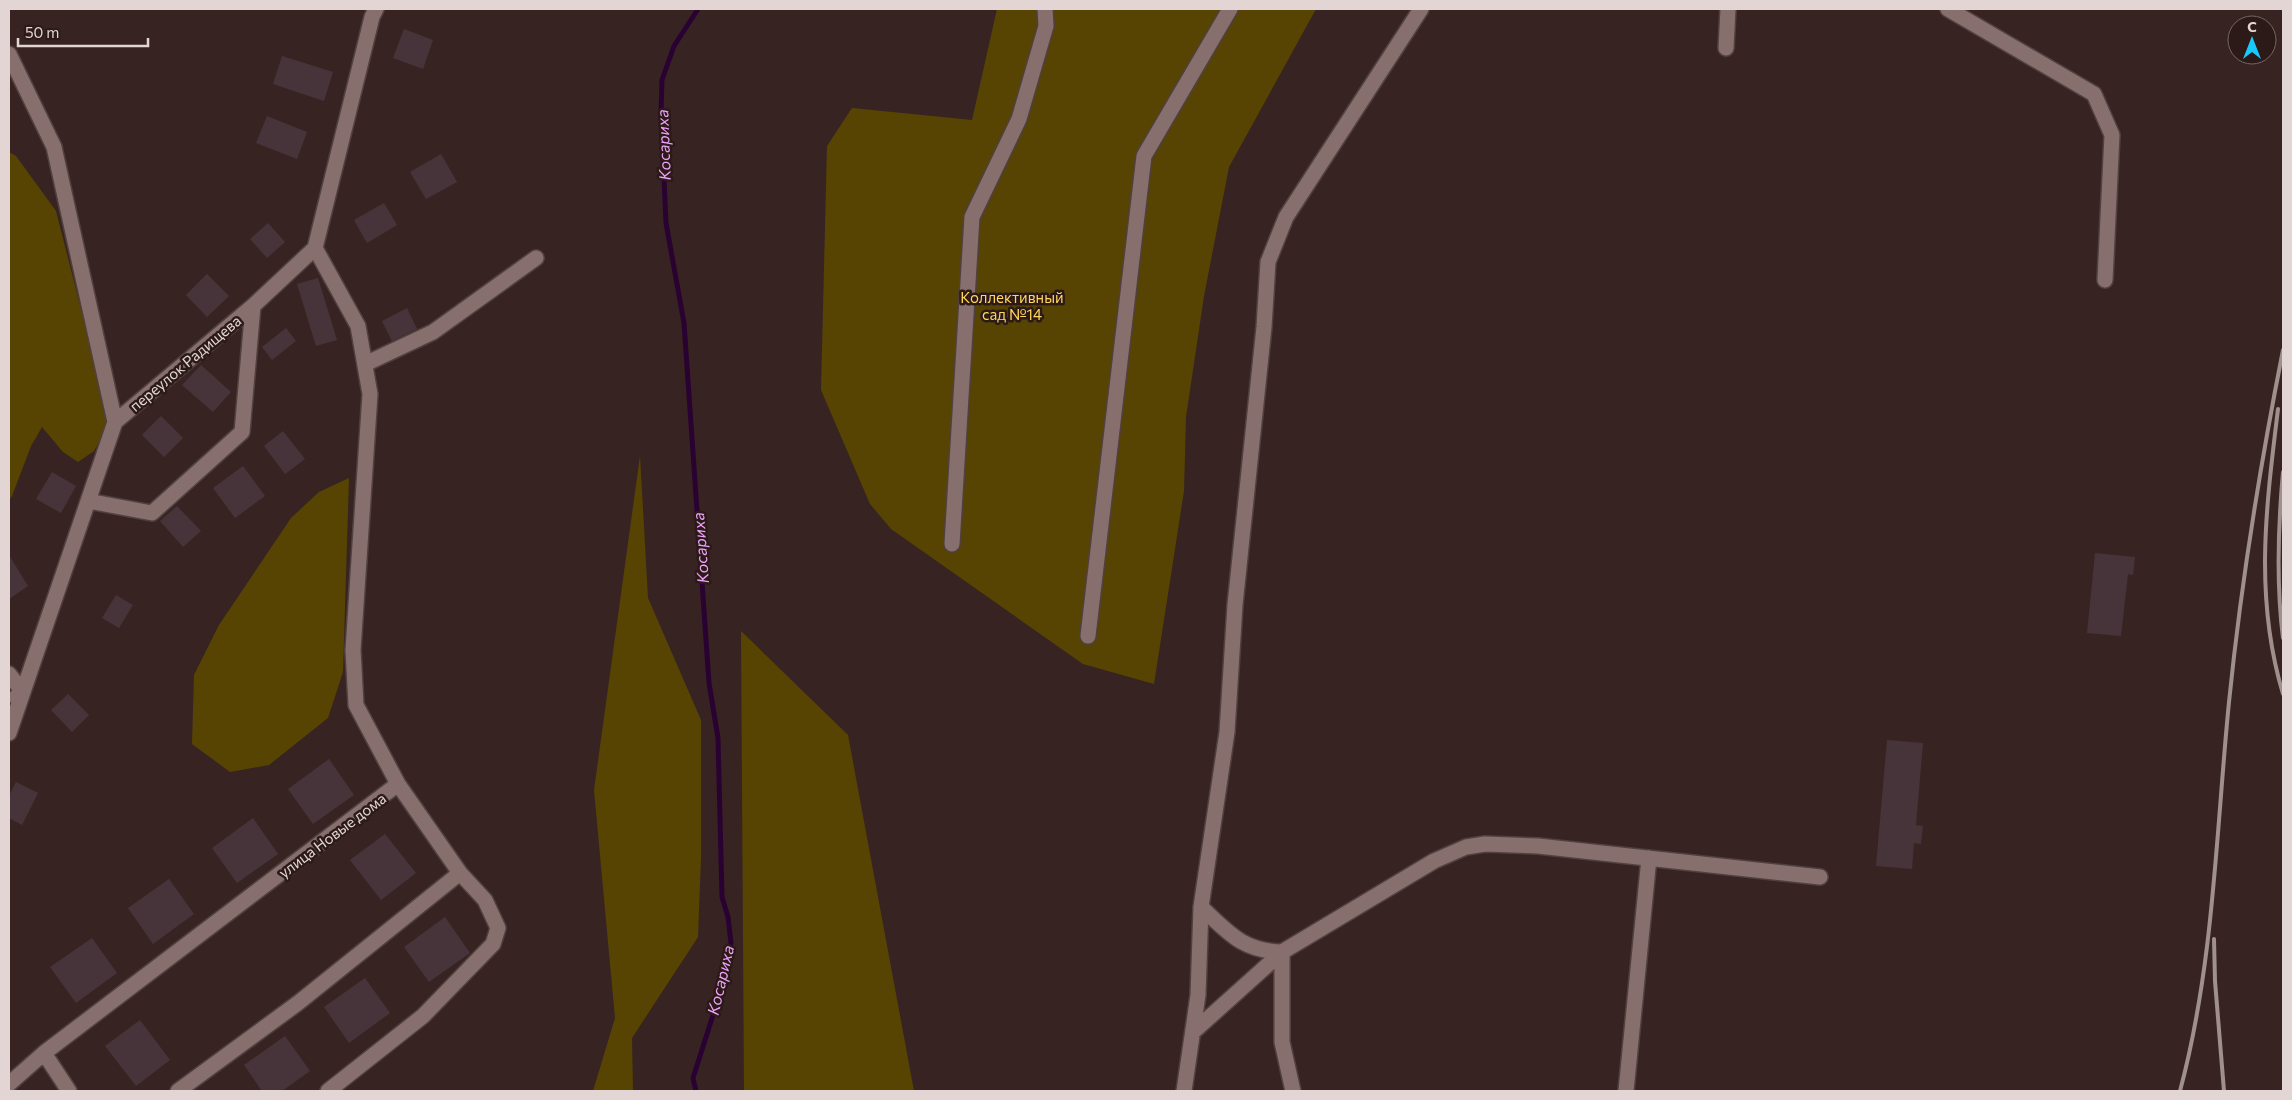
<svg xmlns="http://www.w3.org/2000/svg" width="2292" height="1100" viewBox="0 0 2292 1100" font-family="Commissioner,sans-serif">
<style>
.green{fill:#574403}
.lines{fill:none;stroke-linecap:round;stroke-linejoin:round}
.stream{stroke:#2a0231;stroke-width:5}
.building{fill:#47343b}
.minor-casing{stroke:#50403f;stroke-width:18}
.minor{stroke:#876f6d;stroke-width:15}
.rail{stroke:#9f908e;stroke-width:4}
.labels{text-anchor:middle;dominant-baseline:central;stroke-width:5;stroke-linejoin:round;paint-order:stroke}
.park-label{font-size:15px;fill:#ffd65c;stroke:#2c1a18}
.street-label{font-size:15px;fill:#e2d5d3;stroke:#2c1a18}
.water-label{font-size:16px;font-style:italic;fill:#eea2fb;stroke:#2c1a18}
</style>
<rect width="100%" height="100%" fill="#372422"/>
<path class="green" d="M997 9H1316L1229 167 1204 296 1186 417 1184 491 1154 684 1083 664 891 529 870 504 821 390 827 146 852 108 972 120Z
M9 152 16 156 56 211 110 423 94 451 78 462 63 452 42 427 31 446 12 496 9 500Z
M640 456 648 598 701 720V858L698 937 632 1038 633 1091H593L615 1018 594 790Z
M349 478 343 672 328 718 269 765 230 772 192 744 194 675 219 625 291 518 319 492Z
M741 631 848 735 914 1091H744Z"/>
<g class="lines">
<path class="stream" d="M696 1091 693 1078 721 990 731 943 728 917 722 897 718 738 709 683 684 323 666 223 661 113 662 80 674 46 698 9"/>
</g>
<path class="building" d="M404 29 433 40 423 69 393 58Z
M282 56 333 72 324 101 273 84Z
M267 116 307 132 297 159 256 143Z
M441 154 457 182 426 199 410 172Z
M384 203 397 225 367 243 354 220Z
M268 223 285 242 267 258 250 239Z
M207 274 229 296 207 317 186 295Z
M318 278 337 340 316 346 297 284Z
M407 308 417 329 392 341 382 321Z
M286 328 296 341 272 360 262 347Z
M201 365 231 392 213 412 182 385Z
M161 416 183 438 164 457 142 435Z
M283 431 305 459 285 474 264 446Z
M243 466 265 496 235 518 213 488Z
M52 472 76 486 61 513 36 499Z
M177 506 201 531 183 547 160 521Z
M2095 553 2135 557 2133 575 2128 574 2121 636 2087 633Z
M9 555 28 586 9 599Z
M116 595 133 605 119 628 102 618Z
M68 694 89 715 72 732 51 710Z
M1887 740 1923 743 1916 825 1923 826 1921 844 1914 843 1912 869 1876 866Z
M329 759 354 795 313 824 288 789Z
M16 782 38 793 22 825 9 818V796Z
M253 818 278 854 237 883 212 848Z
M385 834 416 873 381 900 350 860Z
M169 879 194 914 153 944 128 908Z
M445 917 470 953 429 982 404 947Z
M92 938 117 973 76 1003 50 967Z
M365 978 390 1013 349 1043 324 1007Z
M140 1020 170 1060 136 1086 105 1046Z
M285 1036 310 1071 282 1091H262L244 1065Z"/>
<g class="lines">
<g class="minor-casing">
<path id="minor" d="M1948 9 2094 94 2112 135 2105 280
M1726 48 1728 9
M9 54 54 147 115 422
M315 248 358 326 370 394 353 650 356 705 398 784 460 873 485 900 498 928 493 944 423 1016 328 1091
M365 364 433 332 536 258
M88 501 152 513 242 432 253 306
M952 544 972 217 1019 119 1046 26 1045 9
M1088 636 1144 156 1230 9
M9 674 23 692 16 697
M9 733 115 422 253 306 315 248 372 17 376 9
M1201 907C1228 932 1242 951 1282 952V1042L1293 1091
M1193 1032 1282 952 1434 861 1466 847 1485 844 1538 846 1820 877
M44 1053 69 1091
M9 1084 44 1053 398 784
M178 1091 298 1003 460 873
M1184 1091 1198 995 1201 907 1227 732 1235 605 1264 327 1268 262 1286 217 1421 9
M1626 1091 1649 858"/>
</g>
<use href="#minor" class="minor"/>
<path class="rail" d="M2278 409C2266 508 2254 597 2283 694
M2283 472C2278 527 2276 583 2283 638
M2214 939 2215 981 2224 1091
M2180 1091C2214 964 2216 832 2229 702 2241 584 2260 466 2283 350"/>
</g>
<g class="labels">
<g class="park-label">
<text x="1012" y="297">Коллективный<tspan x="1012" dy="17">сад №14</tspan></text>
</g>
<g class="street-label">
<text transform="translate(185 363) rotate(-40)">переулок Радищева</text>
<text transform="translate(332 835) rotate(-37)">улица Новые дома</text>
</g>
<g class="water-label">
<text transform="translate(663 145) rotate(-92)">Косариха</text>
<text transform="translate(700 548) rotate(-94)">Косариха</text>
<text transform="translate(720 980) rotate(-77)">Косариха</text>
</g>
</g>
<rect width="2292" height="1100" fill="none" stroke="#e2d5d3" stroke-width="20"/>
<g transform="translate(2252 40)"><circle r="24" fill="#2c1a18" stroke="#756563"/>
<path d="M0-4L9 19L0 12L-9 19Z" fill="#18cafc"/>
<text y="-8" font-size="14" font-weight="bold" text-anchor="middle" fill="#e2d5d3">С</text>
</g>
<path d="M18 38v8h130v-8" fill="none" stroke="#e2d5d3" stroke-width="2.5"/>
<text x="25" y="38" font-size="15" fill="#e2d5d3" stroke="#2c1a18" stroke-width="4" paint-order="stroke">50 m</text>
</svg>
